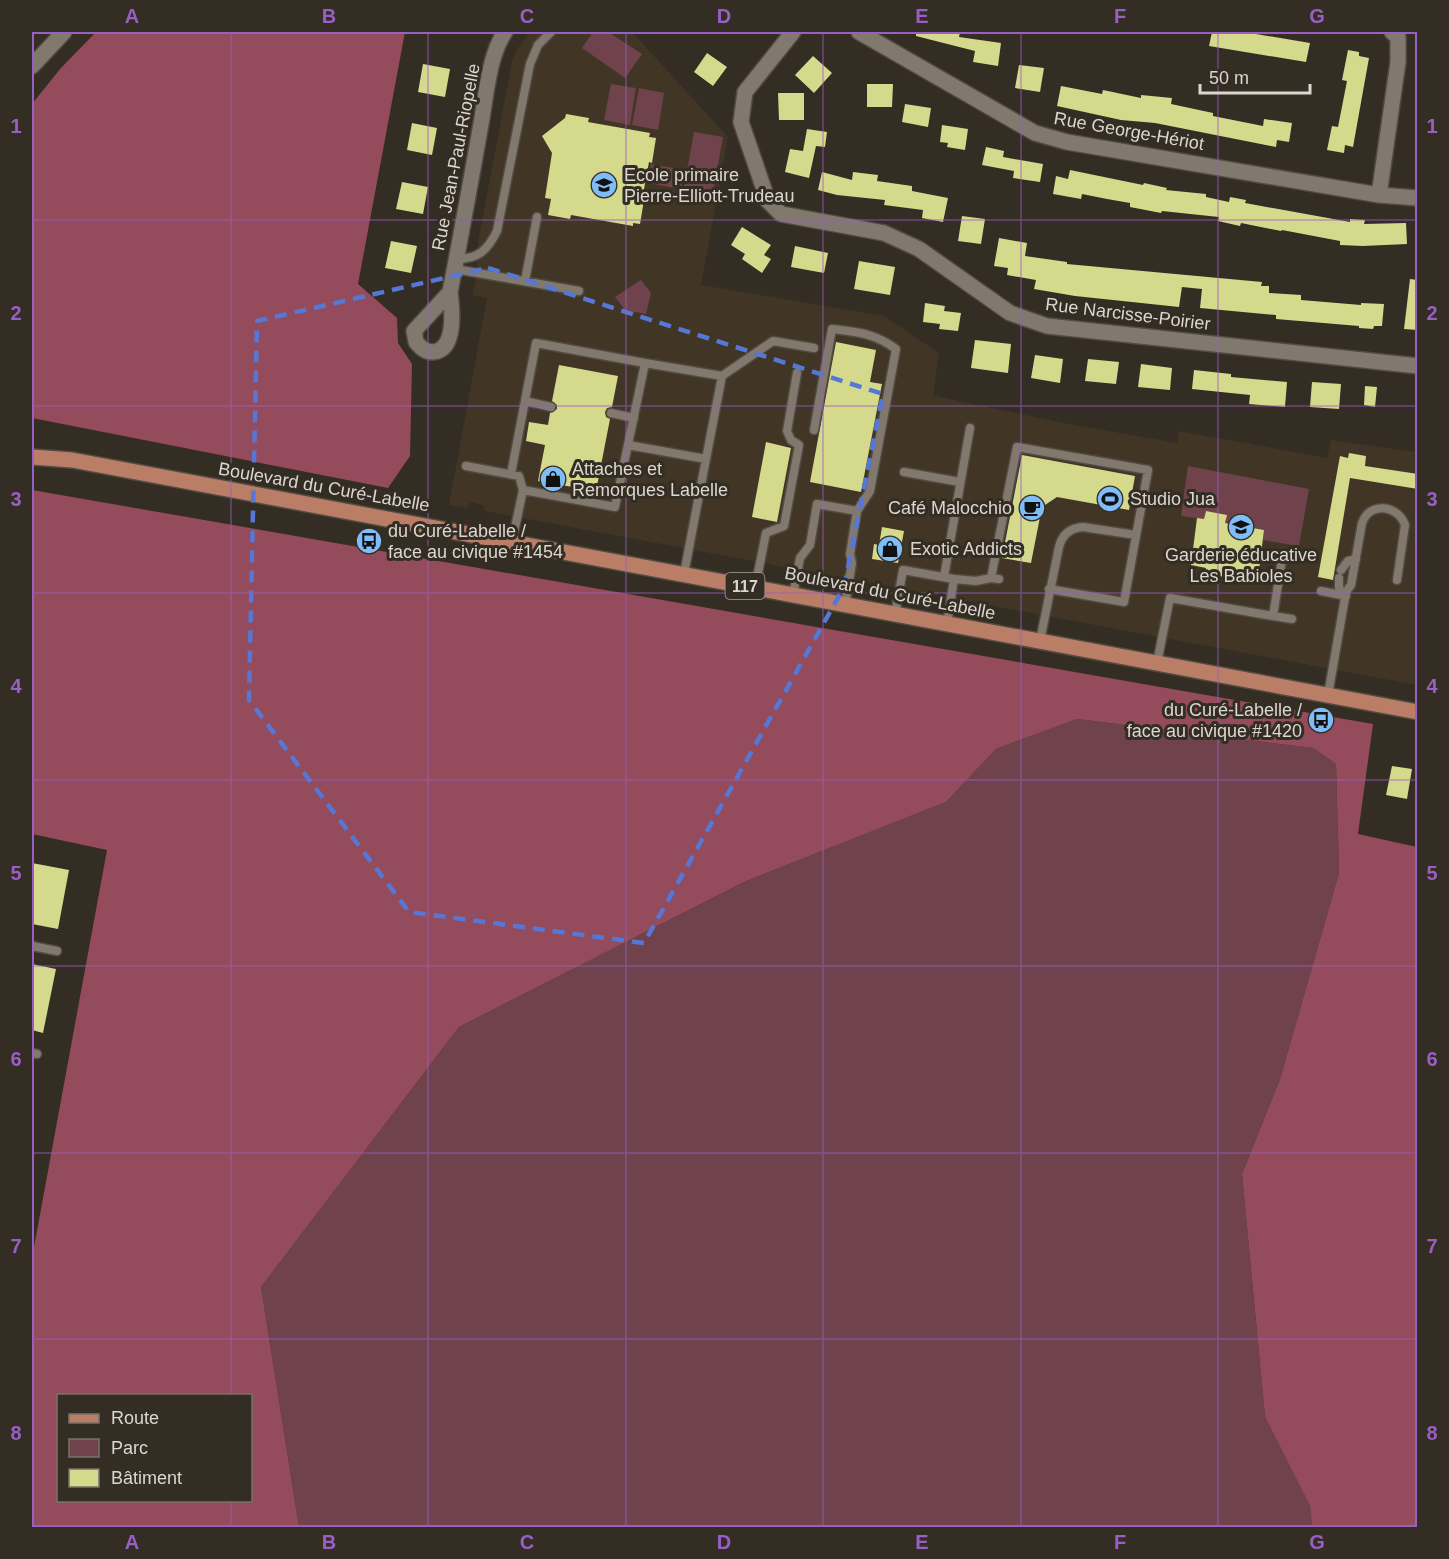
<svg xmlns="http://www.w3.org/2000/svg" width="1449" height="1559" viewBox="0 0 1449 1559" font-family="Arial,sans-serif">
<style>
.built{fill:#413626}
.green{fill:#70434c}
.forest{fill:#944b5b;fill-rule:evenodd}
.building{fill:#d5d98c}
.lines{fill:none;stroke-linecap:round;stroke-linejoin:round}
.lane-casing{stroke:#514b43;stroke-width:11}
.street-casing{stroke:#514b43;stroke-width:18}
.secondary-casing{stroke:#514b43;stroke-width:18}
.primary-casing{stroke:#514b43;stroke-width:18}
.lane{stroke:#82796e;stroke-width:8}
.street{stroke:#82796e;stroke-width:15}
.secondary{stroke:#82796e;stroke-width:15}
.primary{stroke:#b97e65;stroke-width:15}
.marked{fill:none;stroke:#5677d6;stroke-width:4.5;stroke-dasharray:12 8;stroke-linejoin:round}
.grid{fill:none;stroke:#985fc4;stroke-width:1.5;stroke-opacity:0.55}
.labels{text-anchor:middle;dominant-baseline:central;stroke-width:6;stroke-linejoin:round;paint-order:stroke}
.shield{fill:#342d23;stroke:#a9a49c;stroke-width:1.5}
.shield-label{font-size:16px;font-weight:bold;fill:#dbd7d0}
.street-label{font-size:18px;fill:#dbd7d0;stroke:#342d23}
.poi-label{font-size:18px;fill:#dbd7d0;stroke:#342d23;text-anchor:start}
.neatline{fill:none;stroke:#985fc4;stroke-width:2}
.grid-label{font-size:20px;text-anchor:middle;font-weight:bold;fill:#985fc4}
</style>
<rect width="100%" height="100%" fill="#342d23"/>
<path class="built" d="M530 32H632L728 137 701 285 884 316 939 353 933 395 967 403 1074 425 1177 443 1179 431 1327 458 1331 440 1417 452V685L485 511 483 505 471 502 467 508 449 505 487 298 472 295 476 279 478 242 512 62 518 48Z"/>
<path class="green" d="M593 32H608L642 54 625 78 582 48Z
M611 84 636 88 630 125 604 120Z
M639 88 664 93 658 130 632 125Z
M694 132 723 137 711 203 682 198Z
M651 164 684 170 681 189 648 183Z
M641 280 651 293 646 314 625 310 615 297Z
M1188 466 1309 489 1299 546 1263 540 1264 530 1225 523 1226 515 1206 511 1204 519 1181 516Z
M1077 719 1313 748 1336 764 1339 873 1280 1079 1242 1174 1265 1417 1310 1506 1312 1527H299L261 1287 459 1027 746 881 946 802 996 749Z"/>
<path class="forest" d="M96 32H405L358 284 397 318 398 343 412 364 410 456 388 488 32 418V104L60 69Z
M32 490 1373 724 1358 834 1417 847V1527H1312L1310 1506 1265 1417 1242 1174 1280 1079 1339 873 1336 764 1313 748 1077 719 996 749 946 802 746 881 459 1027 261 1287 299 1527H32V1258L107 850 32 834ZM58 1396H250V1500H58Z"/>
<path class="building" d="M916 32H960L959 37 1001 43 998 66 973 62 975 51 916 36Z
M1212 32H1244L1310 43 1306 62 1209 46Z
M1348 50 1359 52V56L1369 58 1353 147 1345 145 1344 153 1327 150 1332 126 1338 127 1347 81 1342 80Z
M707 53 727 67 713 86 694 72Z
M813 56 832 73 814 93 795 75Z
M423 64 450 69 445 97 418 92Z
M1019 65 1044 68 1040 92 1015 88Z
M867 84H893L892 107H867Z
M1061 86 1102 94 1103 90 1141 98V95L1172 98 1171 104 1213 113V116L1263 126 1264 119 1292 123 1289 142 1277 140 1276 147 1155 123 1121 120 1057 106Z
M778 93H804V120H779Z
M905 104 931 108 928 127 902 122Z
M566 114 589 118 588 122 650 133 649 137 656 138 652 163 649 162 642 200H644L640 224 633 223V226L571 215 570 219 548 215 551 199 545 198 552 153 542 136 565 118Z
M412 123 437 128 432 155 407 150Z
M942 125 968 129 965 150 947 147 948 143 940 142Z
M807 129 827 132 825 147 816 146 809 178 785 172 790 149 803 151Z
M986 147 1004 151 1003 157 1043 164 1040 182 1013 178 1014 171 982 165Z
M1070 170 1143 185 1144 183 1167 188 1166 190 1206 194V197L1229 202 1230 197 1246 200 1245 203 1350 222V219L1365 220 1364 224 1406 223 1407 244 1363 246 1340 245V241L1282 230 1281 231 1241 223 1240 226 1218 221 1219 217 1162 211 1161 213 1130 207V203L1107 199 1082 194 1081 199 1053 194 1056 176 1068 179Z
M822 172 852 180 853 172 878 175 877 181 912 186V191L948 198 943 222 922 218 923 210 884 205 885 200 837 195 818 190Z
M402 182 428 187 423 214 396 209Z
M962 216 985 219 981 244 958 241Z
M742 227 771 245 764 255 771 259 762 273 742 259 745 254 731 245Z
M999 238 1027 243 1025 256 1067 262V264L1262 282 1261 286H1269V293L1301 295V300L1361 305V303L1384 304 1382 326H1374L1373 329 1359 328V326L1276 319V315L1200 308 1202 289 1182 287 1179 307 1075 296 1034 289 1036 280 1007 275 1008 268 994 266Z
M391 241 417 246 411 273 385 268Z
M795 246 828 253 824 273 791 267Z
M859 261 895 267 890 295 854 289Z
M1410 279 1418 280V330L1404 329Z
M925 303 945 306 944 311 961 313 958 331 939 329 940 324 923 322Z
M975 340 1011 344 1008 373 971 368Z
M836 342 876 350 870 382 882 384 861 492 810 482Z
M1035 355 1063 359 1060 383 1031 378Z
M1088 359 1119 362 1116 384 1085 381Z
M1141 364 1172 368 1170 390 1138 387Z
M559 365 618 376 612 407 607 408 605 412 606 417 610 419 596 491 538 481 545 445 526 441 529 422 548 425 550 413 557 409V405L552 401Z
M1194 370 1231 374V377L1287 382 1285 407 1249 404 1250 395 1192 389Z
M1312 382 1341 384 1339 409 1310 407Z
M1365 386 1377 387 1375 407 1364 405Z
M766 442 791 448 777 522 752 517Z
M1349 453 1366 456 1365 466 1418 474V489L1350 478 1333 580 1318 577 1340 456 1348 458Z
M1022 455 1135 476 1129 510 1057 497 1042 507 1031 563 1002 558Z
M1206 511 1227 515 1225 523 1264 530 1258 578 1244 576V577L1233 575 1232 578 1224 577 1216 575 1217 573 1205 571 1206 568 1191 565 1197 518 1204 519Z
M882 527 904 531 898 563 872 559 874 544 879 545Z
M1392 766 1412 769 1407 799 1386 795Z
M32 863 69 870 58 929 32 924Z
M32 964 56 969 43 1033 32 1030Z"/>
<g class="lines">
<g class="lane-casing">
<path id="lane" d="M456 259C478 259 487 251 497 231L530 64 538 45 551 32
M455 269 579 291
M525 281 537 217
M722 376 773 341 814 348
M525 401 551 407
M611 413 634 418
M814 430 832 329C858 332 874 333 896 349L870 491 857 511
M628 445 706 459 722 376 645 363
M466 466 519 476 523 490
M904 472 960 482
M511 474 536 343 645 363 615 507 523 490 512 542
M1341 570 1348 561 1356 559
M684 574 706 459
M944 577 970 428
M1339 578V588L1345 595
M954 579 976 581 991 578
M999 579 991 578 1017 447 1148 470 1124 602 1049 589
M755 588 766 533 784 526 799 445 791 440 787 431 797 373
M1321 591 1346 596
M793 595 800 558 810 545 817 504 857 511 850 554 852 563 845 605
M895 614 903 570 954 579 947 624
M1273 616 1292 619
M1040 641 1059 547C1062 535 1070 528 1083 527L1136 535
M1157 663 1170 598 1273 616 1283 553
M1328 695 1346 592 1351 585 1362 523C1370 501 1398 505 1405 525L1397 580
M32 946 57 951
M32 1053 37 1054"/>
</g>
<g class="street-casing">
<path id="street" d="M793 32 745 92 741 122 768 201 781 214 884 233 919 249 1010 313 1047 326 1418 366
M859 32 1035 133 1067 142 1379 195 1418 198
M1379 195 1398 62V37L1392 32
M450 292 414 331 416 342C421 348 425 352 433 352 457 350 452 308 450 292 461 236 471 180 481 124 486 96 489 55 505 32"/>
</g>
<g class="secondary-casing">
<path id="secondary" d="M32 66 64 32"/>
</g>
<g class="primary-casing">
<path id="primary" d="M32 457 72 460 1418 712"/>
</g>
<use href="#lane" class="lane"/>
<use href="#street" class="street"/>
<use href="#secondary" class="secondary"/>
<use href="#primary" class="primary"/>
</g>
<path class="marked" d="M488 268 883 394 844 587 644 943 409 912 249 700 257 321Z"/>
<path class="grid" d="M231 32V1396M428 32V1528M626 32V1528M823 32V1528M1021 32V1528M1218 32V1528M32 220H1418M32 406H1418M32 593H1418M32 780H1418M32 966H1418M32 1153H1418M32 1339H1418M231 1500V1528"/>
<defs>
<g id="school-disc" transform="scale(1.35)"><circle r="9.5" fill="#7fbdf9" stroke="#342d23"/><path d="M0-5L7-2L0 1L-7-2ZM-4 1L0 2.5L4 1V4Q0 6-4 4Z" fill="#111"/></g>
<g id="shop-disc" transform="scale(1.35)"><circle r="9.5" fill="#7fbdf9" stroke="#342d23"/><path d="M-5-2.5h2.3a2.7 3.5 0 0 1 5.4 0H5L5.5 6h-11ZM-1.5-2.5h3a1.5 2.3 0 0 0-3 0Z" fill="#111"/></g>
<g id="stadium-disc" transform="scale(1.35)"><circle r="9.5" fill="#7fbdf9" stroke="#342d23"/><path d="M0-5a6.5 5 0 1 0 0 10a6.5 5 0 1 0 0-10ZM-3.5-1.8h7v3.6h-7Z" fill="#111"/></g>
<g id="cafe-disc" transform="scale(1.35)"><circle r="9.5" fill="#7fbdf9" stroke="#342d23"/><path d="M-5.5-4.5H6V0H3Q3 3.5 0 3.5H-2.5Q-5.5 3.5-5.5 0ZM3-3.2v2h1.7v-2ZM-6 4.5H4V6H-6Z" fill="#111"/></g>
<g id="bus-disc" transform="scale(1.35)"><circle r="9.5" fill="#7fbdf9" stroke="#342d23"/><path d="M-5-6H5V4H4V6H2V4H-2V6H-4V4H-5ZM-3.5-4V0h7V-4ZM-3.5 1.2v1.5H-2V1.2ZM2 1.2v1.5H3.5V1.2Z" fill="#111"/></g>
</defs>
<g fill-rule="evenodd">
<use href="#school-disc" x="604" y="185"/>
<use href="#shop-disc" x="553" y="479"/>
<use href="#stadium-disc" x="1110" y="499"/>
<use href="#cafe-disc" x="1032" y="508"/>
<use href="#school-disc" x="1241" y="527"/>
<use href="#bus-disc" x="369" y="541"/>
<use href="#shop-disc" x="890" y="549"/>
<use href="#bus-disc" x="1321" y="720"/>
</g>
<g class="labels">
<rect class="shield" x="725.5" y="573" width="39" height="26" rx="4.5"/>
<g class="shield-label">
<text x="745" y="586">117</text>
</g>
<g class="street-label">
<text transform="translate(1129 131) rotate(10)">Rue George-Hériot</text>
<text transform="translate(456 157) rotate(-79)">Rue Jean-Paul-Riopelle</text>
<text transform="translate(1128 314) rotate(7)">Rue Narcisse-Poirier</text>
<text transform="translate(324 487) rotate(10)">Boulevard du Curé-Labelle</text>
<text transform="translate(890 593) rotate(11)">Boulevard du Curé-Labelle</text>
</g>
<g class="poi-label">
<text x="624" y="175">Ecole primaire<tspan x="624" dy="21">Pierre-Elliott-Trudeau</tspan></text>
<text x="572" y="469">Attaches et<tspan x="572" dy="21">Remorques Labelle</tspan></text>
<text x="1130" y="499">Studio Jua</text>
<text x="1012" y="508" text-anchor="end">Café Malocchio</text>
<text x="388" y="531">du Curé-Labelle /<tspan x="388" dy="21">face au civique #1454</tspan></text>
<text x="910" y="549">Exotic Addicts</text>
<text x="1241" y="555" text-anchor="middle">Garderie éducative<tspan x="1241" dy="21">Les Babioles</tspan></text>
<text x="1302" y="710" text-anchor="end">du Curé-Labelle /<tspan x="1302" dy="21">face au civique #1420</tspan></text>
</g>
</g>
<rect width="1449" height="1559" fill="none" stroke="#342d23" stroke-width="66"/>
<rect x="57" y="1394" width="195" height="108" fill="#342d23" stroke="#777168" stroke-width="1.5"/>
<rect x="69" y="1414" width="30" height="9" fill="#b97e65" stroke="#777168" stroke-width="1.5"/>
<text x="111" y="1424" font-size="18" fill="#dbd7d0">Route</text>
<rect x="69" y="1439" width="30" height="18" fill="#70434c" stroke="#777168" stroke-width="1.5"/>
<text x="111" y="1454" font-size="18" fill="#dbd7d0">Parc</text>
<rect x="69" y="1469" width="30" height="18" fill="#d5d98c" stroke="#777168" stroke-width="1.5"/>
<text x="111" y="1484" font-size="18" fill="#dbd7d0">Bâtiment</text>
<path d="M1200 84v9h110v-9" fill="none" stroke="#dbd7d0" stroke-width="3"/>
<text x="1209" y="84" font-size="18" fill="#dbd7d0" stroke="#342d23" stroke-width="4.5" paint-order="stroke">50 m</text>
<rect x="33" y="33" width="1383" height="1493" class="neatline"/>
<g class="grid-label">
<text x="132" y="23">A</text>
<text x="329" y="23">B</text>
<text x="527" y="23">C</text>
<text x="724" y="23">D</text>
<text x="922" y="23">E</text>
<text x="1120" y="23">F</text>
<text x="1317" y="23">G</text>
<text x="16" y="133">1</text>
<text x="1432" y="133">1</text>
<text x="16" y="320">2</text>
<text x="1432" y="320">2</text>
<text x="16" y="506">3</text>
<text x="1432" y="506">3</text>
<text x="16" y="693">4</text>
<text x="1432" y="693">4</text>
<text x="16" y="880">5</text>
<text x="1432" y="880">5</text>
<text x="16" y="1066">6</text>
<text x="1432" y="1066">6</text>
<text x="16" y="1253">7</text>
<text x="1432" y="1253">7</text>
<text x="16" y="1440">8</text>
<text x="1432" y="1440">8</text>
<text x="132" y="1549">A</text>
<text x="329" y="1549">B</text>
<text x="527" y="1549">C</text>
<text x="724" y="1549">D</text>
<text x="922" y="1549">E</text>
<text x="1120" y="1549">F</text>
<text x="1317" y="1549">G</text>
</g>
</svg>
